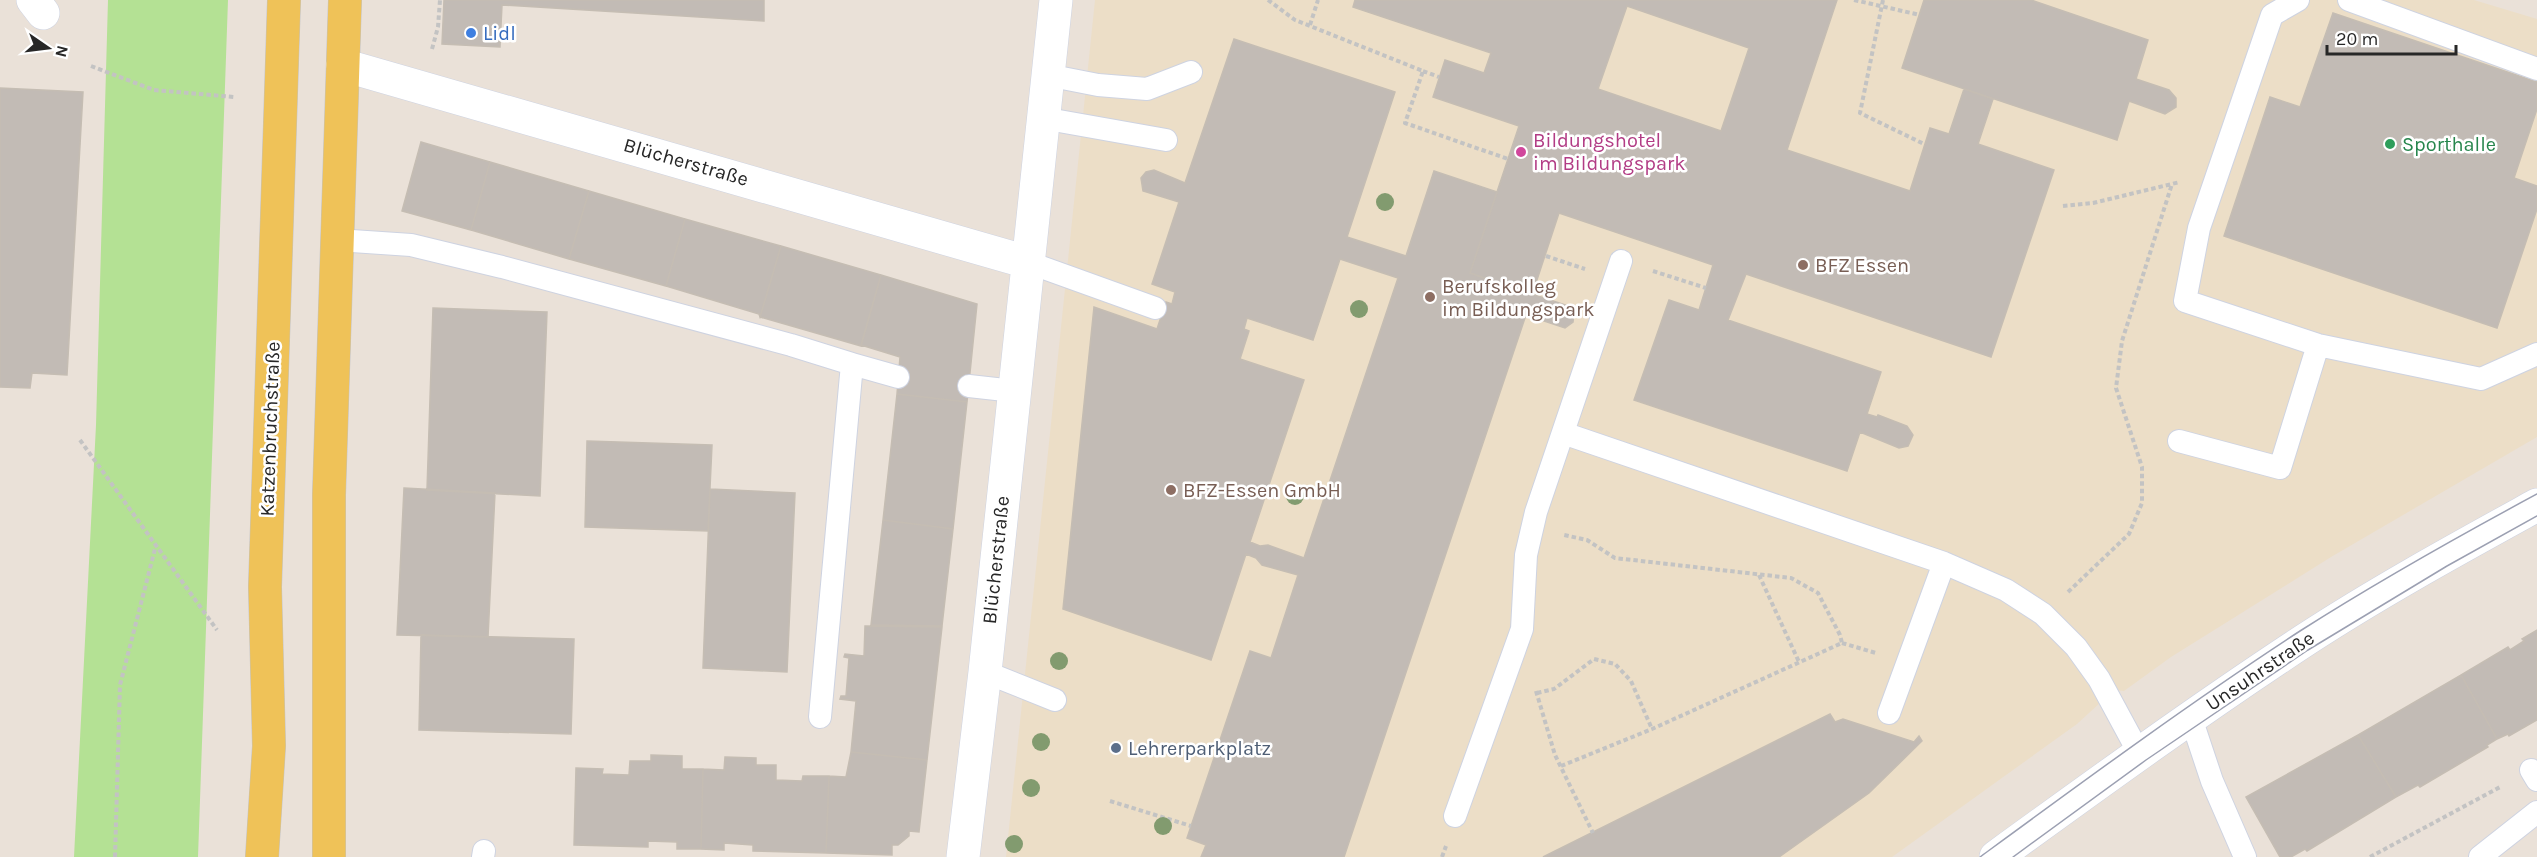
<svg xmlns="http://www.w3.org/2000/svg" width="2537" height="857" viewBox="0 0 2537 857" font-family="Karla,sans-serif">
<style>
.education{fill:#ecdec7}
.green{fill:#b4e194}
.building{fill:#c2bbb5;stroke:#c5bdb3;stroke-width:1.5;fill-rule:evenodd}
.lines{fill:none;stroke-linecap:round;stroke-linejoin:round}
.lane-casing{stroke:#ced3e1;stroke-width:24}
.street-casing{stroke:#ced3e1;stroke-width:34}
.secondary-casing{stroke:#ced3e1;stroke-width:34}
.primary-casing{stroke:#c3c3c3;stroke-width:34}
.path{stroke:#c3c3c3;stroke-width:4;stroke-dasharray:4.5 3;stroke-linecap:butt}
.lane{stroke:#fff;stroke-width:22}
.street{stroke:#fff;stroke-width:33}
.secondary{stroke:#fff;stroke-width:33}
.primary{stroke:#efc258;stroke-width:33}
.tram{stroke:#9ca0b2;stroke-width:1.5}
.tree{fill:#829b6f}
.shop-dot{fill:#3f7fe0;stroke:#fff;stroke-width:2}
.leisure-dot{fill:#2e9e5b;stroke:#fff;stroke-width:2}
.hotel-dot{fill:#d1479c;stroke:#fff;stroke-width:2}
.education-dot{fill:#8d6e63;stroke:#fff;stroke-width:2}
.service-dot{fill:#5c6f8a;stroke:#fff;stroke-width:2}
.labels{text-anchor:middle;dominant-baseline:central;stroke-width:5;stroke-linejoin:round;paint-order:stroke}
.shop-label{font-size:20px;fill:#366cbe;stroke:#fff;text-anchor:start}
.hotel-label{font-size:20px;fill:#b23c85;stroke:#fff;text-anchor:start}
.leisure-label{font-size:20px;fill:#27864d;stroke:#fff;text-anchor:start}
.street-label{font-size:20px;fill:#272727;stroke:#fff}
.education-label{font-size:20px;fill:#785e54;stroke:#fff;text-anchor:start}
.service-label{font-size:20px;fill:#4e5e75;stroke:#fff;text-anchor:start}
</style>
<rect width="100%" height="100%" fill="#eae1d8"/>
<path class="education" d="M1095 0H2474L2537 19V437L2331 557 2171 657 2124 691 2114 690 2077 724 1892 857H1006Z"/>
<path class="green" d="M108 0H228L198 857H74L96 425Z"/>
<path class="building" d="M444 0H764V21L502 5 500 47 442 44Z
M1355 0H1837L1787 150 1910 191 1930 128 1949 134 1964 89 1993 99 1978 144 2054 170 1991 357 1746 274 1728 320 1881 372 1867 414 1877 417 1878 415 1907 426 1913 435 1908 446 1899 448 1860 432 1847 471 1634 400 1669 300 1699 310 1713 265 1559 213 1532 295 1470 273 1519 126 1433 97 1445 60 1484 73 1491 53 1353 7ZM1627 6 1749 48 1721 131 1598 89Z
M1924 0H2031L2148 40 2136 79 2169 90 2176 98V107L2165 114 2129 101 2117 140 1902 68Z
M2333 13 2537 82V109L2514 178 2537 186V209L2497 328 2224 236 2270 97 2300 107Z
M1234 39 1395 92 1347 237 1406 256 1434 171 1497 192 1470 273 1568 306 1574 313 1573 322 1565 328 1526 315 1344 857H1201L1206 845 1187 838 1250 651 1271 658 1298 575 1262 565 1256 558 1246 554 1211 660 1063 609 1094 307 1157 329 1166 302 1172 304 1175 292 1152 284 1179 202 1143 191 1141 178 1146 172 1154 170 1185 183ZM1340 259 1398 278 1304 558 1268 545 1260 546 1250 542 1304 380 1240 359 1249 331 1244 329 1247 318 1313 340Z
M0 88 83 92 67 375 32 373 30 388 0 387Z
M421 142 490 162 471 230 402 211Z
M490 162 589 191 569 259 471 230Z
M589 191 685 219 666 286 569 259Z
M685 219 781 246 760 317 759 314 666 286Z
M781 246 881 275 861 346 760 317Z
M881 275 977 304 967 402 897 394 900 357 861 345Z
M433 308 547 312 540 496 427 490Z
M897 394 967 402 953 529 883 520Z
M587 441 712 445 708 531 585 527Z
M404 488 495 493 488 637 397 635Z
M710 489 795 493 787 672 703 668Z
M883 520 953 529 942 626 871 625Z
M865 626 942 627 927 760 851 752 856 701 840 699 841 696H846L849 658 844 657 845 654 864 656Z
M2537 630V720L2509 736 2508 734 2497 739 2461 675 2508 647 2510 650 2524 641 2522 639Z
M421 635 574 639 571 734 419 730Z
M2461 675 2497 739 2487 745 2488 747 2420 787 2418 785 2396 797 2358 735Z
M1830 714 1835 722 1843 719 1914 742 1919 736 1922 741 1869 793 1779 857H1543Z
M2358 735 2396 797 2307 851 2305 849 2291 857H2280L2246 797Z
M851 752 927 760 919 832 909 831V836L898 845H892V855L826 853 829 776 846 777Z
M651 755 682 756V769H703L701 849H677V842L648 841V847L574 845 576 768 603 769 602 774 629 775 630 761H651Z
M725 757 756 758V765H776V780L802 781 803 776H829L826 853 753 851V845L724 843V850L701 849 703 769 724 770Z"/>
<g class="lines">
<g class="lane-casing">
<path id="lane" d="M2298 0 2272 15 2199 228 2185 301 2318 345 2481 379 2537 354
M2349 0 2537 69
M1047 75 1098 85 1147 89 1191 72
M1042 118 1166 140
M337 240 411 245 502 267 791 345 852 364 820 717
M1027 262 1155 308
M852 364 898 377
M969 386 1014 391
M1563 433 1944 563 2006 590 2043 614 2076 647 2099 679 2139 753
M2179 441 2280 468 2318 345
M985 672 1055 700
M1889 713 1944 563
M2191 718 2212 781 2245 857
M2531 770 2537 780
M1455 816 1522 629 1526 555 1536 512 1621 261
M483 857 484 851
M2480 857 2537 812"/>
</g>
<g class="street-casing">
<path id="street" d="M33 0 43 13
M343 65 1027 262
M963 857 985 672 1056 0"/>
</g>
<g class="secondary-casing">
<path id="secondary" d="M1996 857C2098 783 2200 709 2305 640 2380 591 2459 548 2537 505"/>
</g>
<g class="primary-casing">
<path id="primary" d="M262 857 269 746 265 587 284 0
M329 857V495L345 0"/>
</g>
<path class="path" d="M1268 0 1295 20 1423 71 1405 123 1508 159
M1854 0 1920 15
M1883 0 1860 113 1924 144
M1310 25 1318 0
M432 49 438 27 440 0
M91 66 154 90 234 97
M1423 71 1439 77
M2063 206 2093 203 2180 182
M1546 256 1585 269
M1653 271 1706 288
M80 440 217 630
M1759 575 1799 662
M2068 592 2129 534 2142 503V467L2116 388 2122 341 2172 184
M1842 643 1876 653
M1536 691 1555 755 1593 833
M1537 693 1554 689 1594 659 1615 664 1631 681 1652 729
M1561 766 1652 729 1842 643 1840 635 1818 593 1791 578 1615 558 1587 540 1564 535
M1110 801 1191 826
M115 857 120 685 156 545
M1442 857 1446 846
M2370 857 2502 786"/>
<use href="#lane" class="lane"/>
<use href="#street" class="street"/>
<use href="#secondary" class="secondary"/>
<use href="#primary" class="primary"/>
<path class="tram" d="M1980 857C2085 780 2191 702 2300 631 2377 582 2457 537 2537 494
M2013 857 2146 760 2308 650 2447 566 2537 516"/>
</g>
<g class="tree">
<circle cx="1385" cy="202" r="9"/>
<circle cx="1359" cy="309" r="9"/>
<circle cx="1295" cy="496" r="9"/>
<circle cx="1059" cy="661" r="9"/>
<circle cx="1041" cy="742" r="9"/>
<circle cx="1031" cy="788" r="9"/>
<circle cx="1163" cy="826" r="9"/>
<circle cx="1014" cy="844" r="9"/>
</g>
<circle class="shop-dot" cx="471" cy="33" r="6"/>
<circle class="leisure-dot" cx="2390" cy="144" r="6"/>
<circle class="hotel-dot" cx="1521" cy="152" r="6"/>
<g class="education-dot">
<circle cx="1803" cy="265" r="6"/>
<circle cx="1430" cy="297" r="6"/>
<circle cx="1171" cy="490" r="6"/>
</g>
<circle class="service-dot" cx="1116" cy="748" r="6"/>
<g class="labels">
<g class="shop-label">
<text x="483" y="33">Lidl</text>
</g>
<g class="hotel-label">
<text x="1533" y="140">Bildungshotel<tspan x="1533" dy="23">im Bildungspark</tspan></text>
</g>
<g class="leisure-label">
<text x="2402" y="144">Sporthalle</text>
</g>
<g class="street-label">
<text transform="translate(686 162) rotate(16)">Blücherstraße</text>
<text transform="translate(270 429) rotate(-88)">Katzenbruchstraße</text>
<text transform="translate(996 560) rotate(-84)">Blücherstraße</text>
<text transform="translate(2260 671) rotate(-34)">Unsuhrstraße</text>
</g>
<g class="education-label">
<text x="1815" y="265">BFZ Essen</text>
<text x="1442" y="286">Berufskolleg<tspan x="1442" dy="23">im Bildungspark</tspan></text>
<text x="1183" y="490">BFZ-Essen GmbH</text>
</g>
<g class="service-label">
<text x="1128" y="748">Lehrerparkplatz</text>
</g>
</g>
<g transform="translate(48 48) rotate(104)" stroke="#ffffff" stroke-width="4.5" paint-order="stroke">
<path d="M0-4.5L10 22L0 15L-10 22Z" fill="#272727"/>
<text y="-9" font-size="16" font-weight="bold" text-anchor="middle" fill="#272727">N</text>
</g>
<path d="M2327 45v9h129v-9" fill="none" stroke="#272727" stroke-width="3"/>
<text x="2336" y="45" font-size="18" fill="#272727" stroke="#ffffff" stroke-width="4.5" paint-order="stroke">20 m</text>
</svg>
